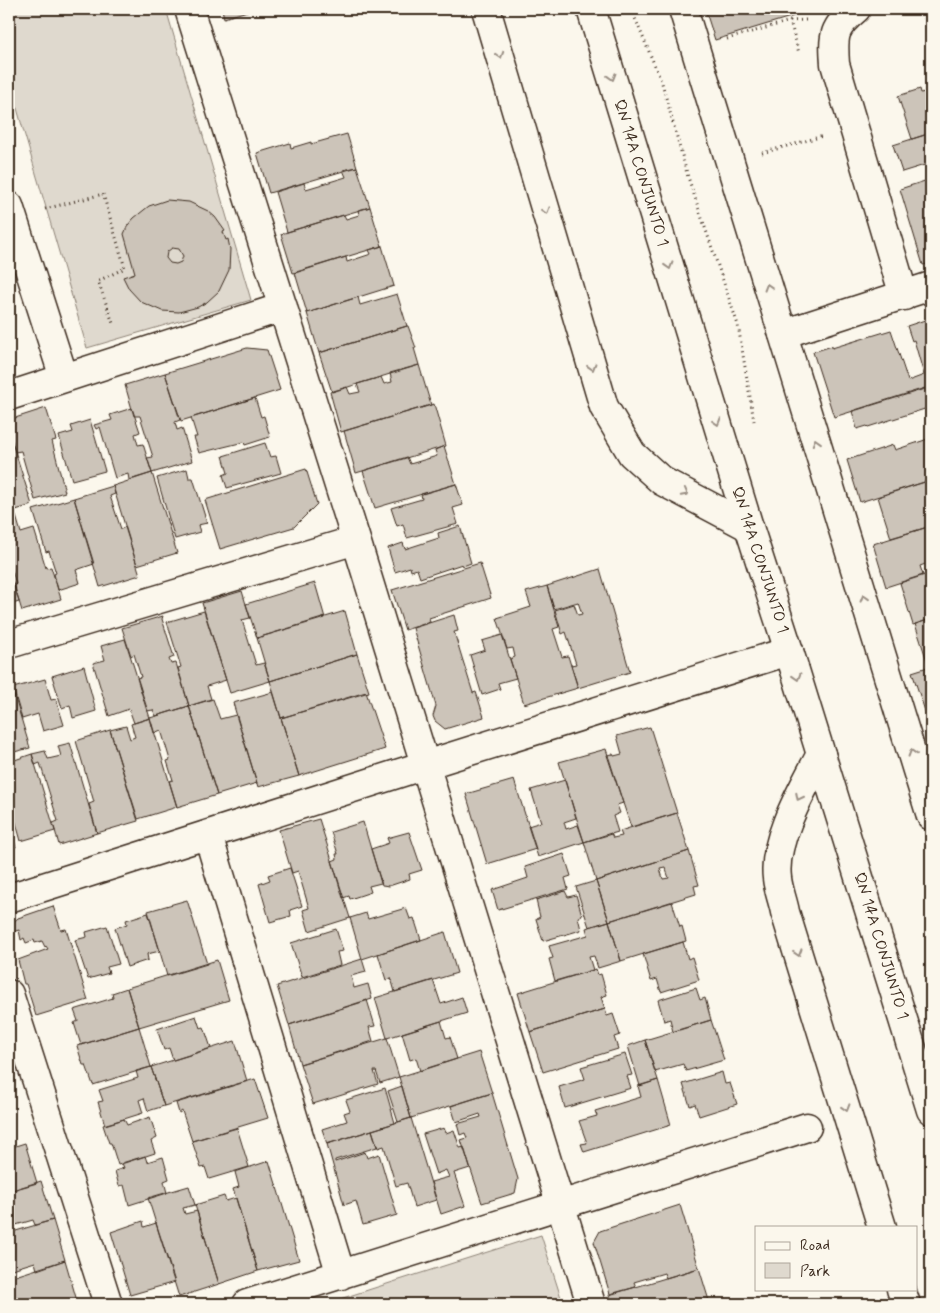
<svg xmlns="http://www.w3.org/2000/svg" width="940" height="1313" viewBox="0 0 940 1313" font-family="Mynerve,sans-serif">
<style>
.green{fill:#dfd9ce;stroke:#8d8276}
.building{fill:#ccc4b9;stroke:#3b2a1e;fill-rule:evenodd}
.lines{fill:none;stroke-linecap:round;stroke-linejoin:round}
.minor-casing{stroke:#3b2a1e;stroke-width:31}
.major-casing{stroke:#3b2a1e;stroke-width:31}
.path{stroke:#3b2a1e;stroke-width:3;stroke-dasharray:1 4;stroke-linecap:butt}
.minor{stroke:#fbf7ec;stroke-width:28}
.major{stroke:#fbf7ec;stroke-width:28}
.oneway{stroke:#9b9085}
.labels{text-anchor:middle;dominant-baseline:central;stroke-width:4.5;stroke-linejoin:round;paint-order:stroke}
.street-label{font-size:16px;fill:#3b2a1e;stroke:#fbf7ec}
</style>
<rect width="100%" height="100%" fill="#fbf7ec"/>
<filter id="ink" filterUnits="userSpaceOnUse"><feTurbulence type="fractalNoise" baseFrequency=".02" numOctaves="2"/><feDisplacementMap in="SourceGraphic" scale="10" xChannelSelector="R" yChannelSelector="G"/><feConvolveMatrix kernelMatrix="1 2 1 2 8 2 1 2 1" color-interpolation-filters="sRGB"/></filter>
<g filter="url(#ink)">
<path class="green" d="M9 9H166L251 300 87 348 9 81Z
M541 1235 563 1304H324Z"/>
<path class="building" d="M222 9H254L224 18Z
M705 9H791L794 16 715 40Z
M931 16V45L924 18Z
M920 89 921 93 931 90V133L912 139 898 96Z
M931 133V163L902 172 893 145Z
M347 134 357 167 269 193 257 153 290 143 291 148 311 142V144Z
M357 167 370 207 287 232 275 192 304 183 306 189 346 177 343 170Z
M931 179V263L923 265 900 189Z
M167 200 189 202 208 211 215 217 225 231 223 232 226 240 228 239 230 249 229 270 219 291 207 302 198 307 179 312 162 311 141 302 129 289 123 277 135 273 124 234 128 225 134 218 149 206ZM172 248 179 249 183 256 181 262 176 264 170 263 166 258 167 252Z
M370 207 382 246 293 273 281 234 344 215 346 219 359 215 358 210Z
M382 246 394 286 307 313 295 273 346 257 347 262 371 254 369 250Z
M397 294 407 326 319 353 307 313 358 297 360 305Z
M931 318V387L834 417 813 352 832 346V348L891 330 908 381 924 375 914 340 912 341 907 326Z
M407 326H408L416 348H414L419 365 332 392 319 353Z
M247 348 267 350 280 390 181 421 165 373Z
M419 365 431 405 341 432 330 392 347 387 350 394 360 392 357 384 381 377 384 384 392 382 390 373Z
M165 373 180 420 175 422 177 430 182 428 192 461 152 473 147 458 153 457 140 416H134L125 385Z
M925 388 931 407 868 427 867 426 857 429 852 411Z
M255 398 261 417 264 416 270 437 245 445 244 442 199 453 194 437H197L191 418Z
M434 404 446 446 356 473 344 431Z
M46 408 56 440 52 441 65 492 35 500 21 451 15 452 9 432V420Z
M132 408 140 432 135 434 138 445 143 444 152 473 129 480 128 474 115 478 100 427 96 429 94 425 112 420 110 415Z
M90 420 105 471 72 480 59 436 73 432 71 426Z
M9 432 32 505 9 512Z
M931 438V480L860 502 847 460 893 445 895 450Z
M265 443 270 457 276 456 281 473 227 488 223 475 228 473 223 456Z
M444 446 456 484 375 508 363 471 407 457 410 464 437 456 435 450Z
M187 469 189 478H193L207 523 198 525 200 532 175 539 157 478Z
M306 469 317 504 294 527 220 549 205 500Z
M152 473 177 553 137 565 113 486Z
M931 480V526L891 538 878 497Z
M456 484 463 505 453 508 458 524 407 538 403 524 397 526 391 508 422 499 421 494Z
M113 486 115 494 110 496 121 529 125 527 140 575 100 587 74 498Z
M74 498 94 564 76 570 80 583 58 590 54 574 56 573 49 551 46 552 33 510Z
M16 516 21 533 34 529 46 568 51 567 61 599 22 611 14 585 16 584 9 561V518Z
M460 526 471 563 463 566 462 564 420 578 417 569 411 571 410 567 395 572 388 548 403 543 405 549 439 538 438 533Z
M931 526V562L920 566 923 575 886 587 873 544Z
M480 563 491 598 429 618 430 622 405 630 392 590Z
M9 569 19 602 9 605Z
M600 569 630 672 578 688 571 665 576 664 566 632 562 634 555 610 574 604 578 615 582 614 578 602 554 609 547 586Z
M931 573V619L913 625 900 583Z
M315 583 325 618 257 638 246 604Z
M547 586 559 627 553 629 562 657 568 656 578 688 524 704 510 659 515 657 513 648 507 649 497 618 531 607 526 592Z
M242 591 250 618 242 620 256 665 264 663 270 681 230 693 202 603Z
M204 611 226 680 207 686 211 699 189 706 178 668 181 667 167 622Z
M345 611 357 654 270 681 257 638Z
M454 615 458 631 454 632 473 693 476 692 484 717 445 729 435 721 433 716 436 706 413 628Z
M163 616 162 619 174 657 169 659 171 664 176 663 189 706 156 716 153 710 147 711 137 678 141 677 134 654 131 656 122 628Z
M931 619V666L929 667 915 624Z
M502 635 516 678 498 683 500 689 482 695 470 655 485 650 482 641Z
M125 639 150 718 134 723 129 709 109 716 93 663 105 660 101 646Z
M357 654 369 692 281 718 270 681Z
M84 666 96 711 73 718 70 705 62 708 52 676Z
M931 666V712L926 714 912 672Z
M9 678 30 748 10 753 9 750Z
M45 679 51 700 56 699 64 725 43 731 38 714 22 719 13 688Z
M273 692 299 776 258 787 233 703Z
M366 692 385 749 299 776 281 718Z
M213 699 220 719 236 715 257 783 217 795 189 706Z
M189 706 217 795 177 807 169 781 173 780 167 761 170 760 161 730 154 733 150 718Z
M150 718 177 807 138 819 110 730 126 726 130 739 135 737 131 724Z
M650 727 677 813 631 827 607 755 613 754 614 756 622 754 617 736Z
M110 730 138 821 97 833 89 804 94 802 76 741Z
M70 743 97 833 59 845 53 823 58 821 40 763 35 765 32 754 45 751 48 759 61 756 58 746Z
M606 749 623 803 617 805 620 813 613 816 618 832 584 842 559 762Z
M32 754 55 831 21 841 9 798V762Z
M514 780 536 849 487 864 466 794Z
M565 780 576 818 564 822 566 829 578 825 584 842 538 857 528 826 541 822 531 790Z
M677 813 689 851 596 881 584 842 611 833 613 838 622 836 620 831Z
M319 819 350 918 309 931 303 910 309 908 298 871 292 873 279 830Z
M363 822 381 883 369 886 371 892 350 899 349 896 343 898 332 861 337 859 336 854H338L331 832Z
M9 823 16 847 9 849Z
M409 832 422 870 409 874 410 879 389 886 382 885 371 849 389 843 387 838Z
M689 851 699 885 694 886 696 894 609 921 596 881ZM665 867 669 878 663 879 660 868Z
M564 854 571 876 565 878 568 889 498 910 492 890 528 878 525 867Z
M290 868 302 906 290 910 291 916 270 922 259 884 270 880 268 875Z
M596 881 609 921 589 927 576 887Z
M565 891 568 897 576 895 582 915 578 917 581 930 543 941 536 919 540 917 536 900Z
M187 900 207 964 167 976 148 911Z
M672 902 680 927 682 926 686 941 621 961 609 921Z
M53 906 61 930 66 929 88 1000 36 1016 26 984H24L18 960 48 949 46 946 45 947 42 941 35 943 34 940 26 943 24 938 21 940 19 930 12 932 10 925 18 918Z
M406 908 410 919 414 918 421 940 362 959 350 918 366 913 368 919Z
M148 913 160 951 147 954 148 960 127 967 115 928 127 924 126 920Z
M609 921 621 961 598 968 594 956 589 957 593 970 555 981 549 959 553 958 549 946 588 935 586 928Z
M107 926 119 964 107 967 109 973 88 979 75 940 87 937 86 932Z
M336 929 343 951 337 952 340 965 302 977 291 943Z
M445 932 457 973 395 992 391 978 386 980 378 954Z
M683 942 688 959 692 957 699 980 661 992 657 979 651 981 643 954Z
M362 959 366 972 351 976 354 988 368 984 372 999 289 1025 277 986Z
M217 960 229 1000 139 1027 127 988Z
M596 969 598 975 601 974 607 995 601 997 605 1009 530 1032 518 993Z
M433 980 441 1004 462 997 467 1013 387 1038 375 998Z
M127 988 139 1027 81 1045 74 1023 78 1021 74 1010 113 998 112 993Z
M696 988 700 1000 705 998 711 1020 673 1032 670 1019 664 1021 658 1000Z
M367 1000 375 1026 369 1027 373 1041 300 1064 289 1025Z
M605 1009 607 1016 613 1014 620 1035 614 1037 618 1049 543 1072 530 1032Z
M196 1016 200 1028 204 1027 211 1048 173 1060 169 1048 164 1050 157 1029Z
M711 1020 724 1060 686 1071 683 1064 655 1072 645 1040Z
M441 1021 446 1038 450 1037 457 1059 420 1071 416 1058 410 1060 402 1033Z
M139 1027 151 1067 93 1085 86 1065H83L77 1046Z
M387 1038 399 1077 380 1083 376 1071H374L378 1084 313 1104 300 1064Z
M645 1040 658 1080 640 1086 628 1046Z
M235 1041 247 1081 164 1106 151 1067Z
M479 1052 492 1093 411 1118 399 1077Z
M625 1054 632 1075 627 1076 631 1088 565 1108 559 1087 585 1079 581 1067Z
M151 1067 164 1106 148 1111 144 1098 139 1100 143 1113 105 1125 98 1102 103 1101 99 1090 138 1078 136 1071Z
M722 1072 725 1084 730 1083 737 1104 699 1116 695 1104 690 1106 683 1084Z
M255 1079 268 1118 192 1141 182 1111 179 1113 176 1103Z
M658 1080 671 1125 584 1152 581 1144 587 1143 579 1121 597 1116 595 1111 641 1097 638 1086Z
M402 1086 411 1118 398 1122 388 1091Z
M385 1088 395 1123 327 1144 322 1129 347 1121 344 1113 350 1111 346 1100Z
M492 1093 518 1179 515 1193 482 1203 461 1140 467 1138 465 1133 460 1135 457 1124 481 1117 480 1114 456 1122 451 1106Z
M150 1117 157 1138 151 1141 155 1153 118 1165 111 1143H109L103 1125 124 1119 127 1125Z
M411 1118 436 1200 414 1207 407 1183 396 1186 384 1146 378 1148 372 1130Z
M237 1128 249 1167 209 1179 205 1167 201 1168 192 1141Z
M444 1128 446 1133 454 1130 460 1148 464 1147 470 1168 454 1173 465 1206 441 1214 431 1182 449 1177 446 1170 436 1174 423 1134Z
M372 1130 377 1147 335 1160V1162L365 1152 367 1158 379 1154 397 1215 363 1225 356 1201 344 1205 327 1144Z
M25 1143 37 1183 9 1191V1148Z
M145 1156 147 1162 163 1157 169 1179 164 1181 167 1193 129 1205 124 1185 119 1186 115 1171 124 1168 122 1163Z
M269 1161 299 1260 258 1271 233 1189 239 1187 235 1172Z
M41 1181 53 1220 35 1225 33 1220 9 1227V1191Z
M189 1186 195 1205 183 1208 185 1214 197 1211 219 1284 179 1297 148 1198Z
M224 1196 226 1201 236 1198 258 1271 219 1284 195 1205Z
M680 1205 699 1268 666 1278 664 1273 634 1282 636 1287 610 1294 594 1242 600 1231Z
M53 1220 65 1260 37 1270 35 1262 9 1270V1233Z
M143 1221 144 1227 156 1223 175 1282 130 1295 111 1232Z
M65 1260 77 1301 66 1304H9V1278Z
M699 1268 710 1304H611L609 1295Z"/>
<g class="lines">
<g class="minor-casing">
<path id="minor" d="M189 9 356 540 591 1304
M486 9 604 407 632 454 662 481 749 527
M856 9C833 28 833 35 835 64L904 296
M9 206 64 378
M783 334 931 286
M9 396 283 307
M9 644 356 540
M821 754C804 787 772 840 777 878 778 889 783 901 785 912L882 1227
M208 835 341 1275
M9 898 425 765 789 651
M9 994 108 1304
M901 1289 906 1304
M247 1304 807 1127"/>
</g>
<g class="major-casing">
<path id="major" d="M591 9 749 527 789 651 931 1110
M683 9 931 816"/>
</g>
<path class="path" d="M633 9 635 18 662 83 688 177 738 325 754 421
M790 21 806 20
M727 39 790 21 799 53
M762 153 823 136
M45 209 103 194 125 268 98 281 114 326"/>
<use href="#minor" class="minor"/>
<use href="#major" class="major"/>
</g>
<defs><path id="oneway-chevron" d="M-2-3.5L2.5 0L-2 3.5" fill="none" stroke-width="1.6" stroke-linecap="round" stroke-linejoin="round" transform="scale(1.25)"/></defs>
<g class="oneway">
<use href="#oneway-chevron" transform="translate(500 55) rotate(73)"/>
<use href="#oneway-chevron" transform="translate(612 77) rotate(73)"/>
<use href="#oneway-chevron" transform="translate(546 211) rotate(73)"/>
<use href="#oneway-chevron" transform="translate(669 266) rotate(73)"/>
<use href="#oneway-chevron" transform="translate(768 287) rotate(-107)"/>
<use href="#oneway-chevron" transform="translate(592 367) rotate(73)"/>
<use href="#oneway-chevron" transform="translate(717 422) rotate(73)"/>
<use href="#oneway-chevron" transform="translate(816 442) rotate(-107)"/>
<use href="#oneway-chevron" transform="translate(685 493) rotate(28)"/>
<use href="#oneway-chevron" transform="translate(864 598) rotate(-107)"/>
<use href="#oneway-chevron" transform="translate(797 677) rotate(73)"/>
<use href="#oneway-chevron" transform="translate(912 753) rotate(-107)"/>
<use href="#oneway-chevron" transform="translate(799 797) rotate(117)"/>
<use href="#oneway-chevron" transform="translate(798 953) rotate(73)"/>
<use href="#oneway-chevron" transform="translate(846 1108) rotate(73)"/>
</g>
</g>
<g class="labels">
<g class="street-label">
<text transform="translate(641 173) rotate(73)">QN 14A CONJUNTO 1</text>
<text transform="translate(760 560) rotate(72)">QN 14A CONJUNTO 1</text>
<text transform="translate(881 946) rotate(73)">QN 14A CONJUNTO 1</text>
</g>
</g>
<rect width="940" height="1313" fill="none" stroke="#fbf7ec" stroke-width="30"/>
<rect x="15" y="15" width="910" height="1283" fill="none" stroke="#3b2a1e" stroke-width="2" filter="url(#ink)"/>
<rect x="755" y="1226" width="162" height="65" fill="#fbf7ec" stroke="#aea59a"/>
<rect x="765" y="1242" width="25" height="8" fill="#fbf7ec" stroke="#aea59a"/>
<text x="800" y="1250" font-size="15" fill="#3b2a1e">Road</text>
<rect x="765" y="1263" width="25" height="15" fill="#dfd9ce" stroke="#aea59a"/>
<text x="800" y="1276" font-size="15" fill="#3b2a1e">Park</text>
</svg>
